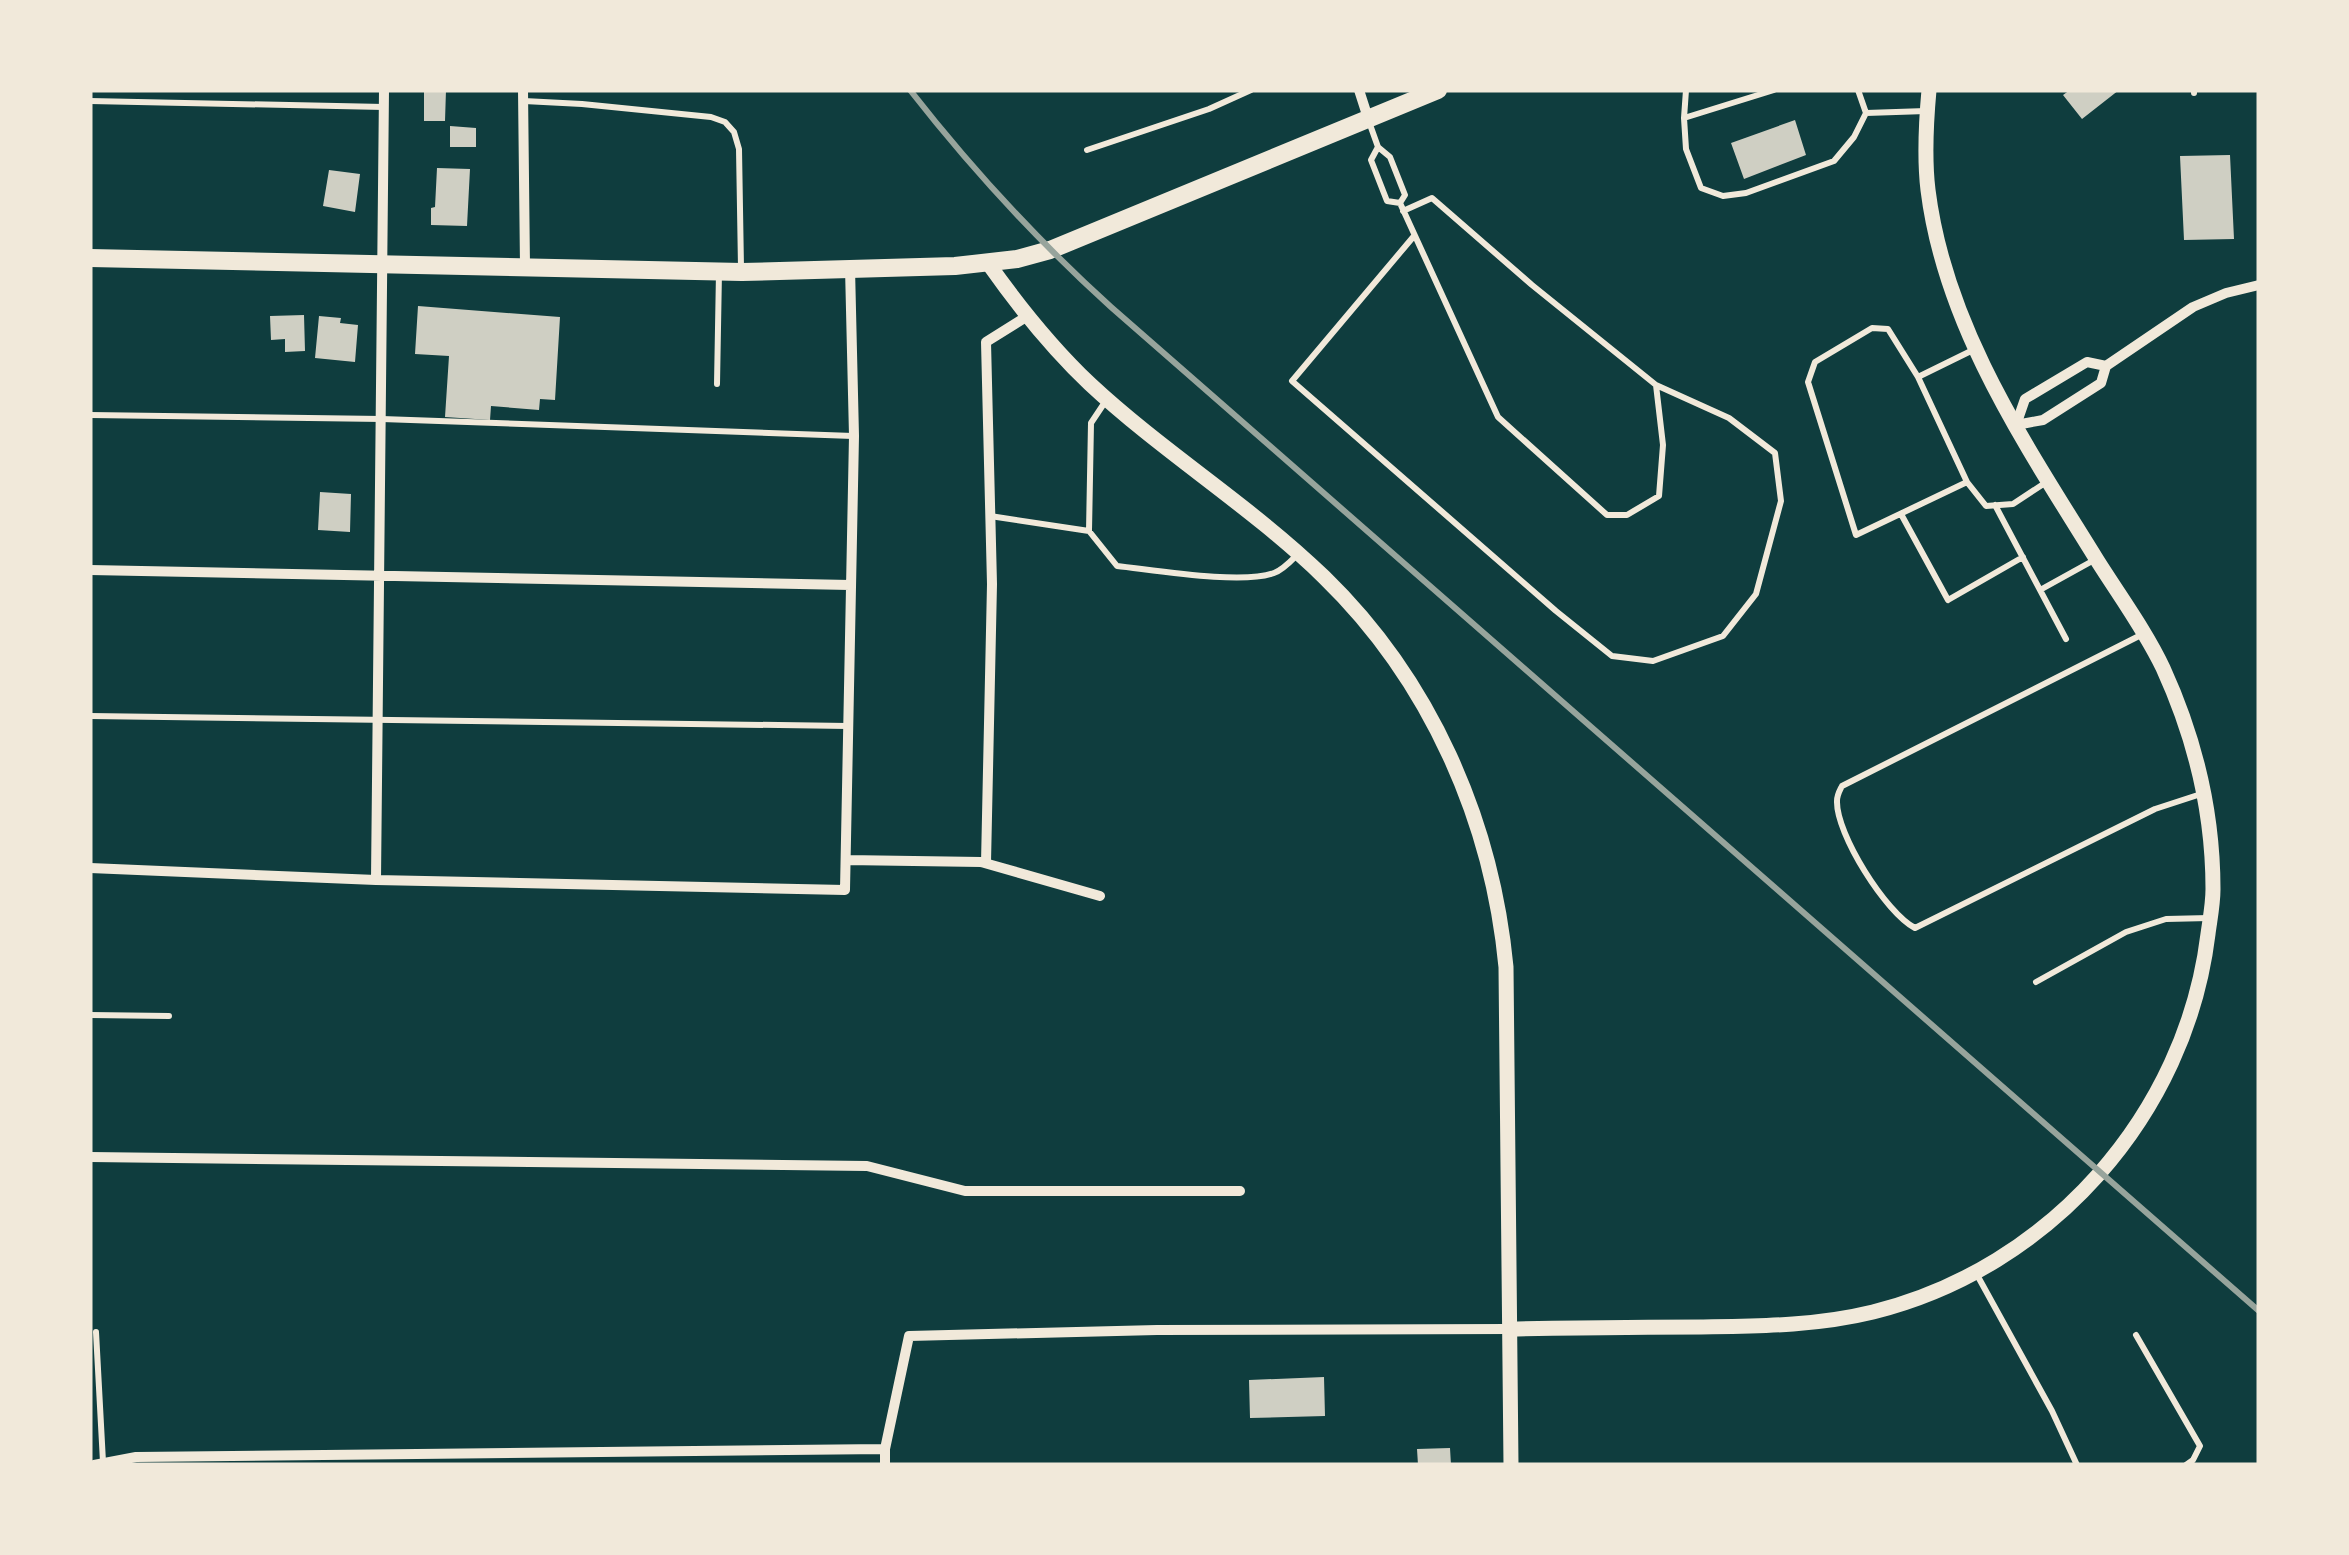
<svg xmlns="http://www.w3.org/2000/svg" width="2349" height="1555" viewBox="0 0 2349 1555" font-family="Commissioner,sans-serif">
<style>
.building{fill:#cfcfc3}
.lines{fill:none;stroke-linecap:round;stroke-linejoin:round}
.service{stroke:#f1e9da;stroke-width:6}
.minor{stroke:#f1e9da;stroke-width:10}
.tertiary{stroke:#f1e9da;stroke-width:15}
.secondary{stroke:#f1e9da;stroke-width:18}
.rail{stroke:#97a49c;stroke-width:6}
</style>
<rect width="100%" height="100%" fill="#0f3d3e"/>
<path class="building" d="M424 90H446L445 121H424Z
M2070 90H2119L2082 119 2063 95Z
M1795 120 1806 155 1744 179 1731 143Z
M450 126 476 128V147H450Z
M2230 155 2234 239 2184 240 2180 156Z
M437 168 470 169 467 226 431 225V208L435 207Z
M329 170 360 174 355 212 323 206Z
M418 306 560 317 555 400 540 399 539 410 491 406 490 420 445 417 449 356 415 354Z
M304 315 305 351 285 352V339L271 340 270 316Z
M319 316 341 318 340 323 358 325 355 362 315 358Z
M320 492 351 494 350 532 318 530Z
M1324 1377 1325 1416 1250 1418 1249 1380Z
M1450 1448 1451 1465H1418L1417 1449Z"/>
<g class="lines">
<path class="service" d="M1686 90 1684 118 1686 149 1701 188 1723 196 1746 193 1834 161 1854 137 1866 113
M1858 90 1866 113 1926 111
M2194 93V90
M90 101 384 107
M524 101 582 104 711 117 725 122 734 132 739 149 741 268
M1684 118 1774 90
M1368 119 1378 147 1390 157 1405 195 1400 203 1498 417 1607 515H1627L1659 496 1663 445 1656 385 1532 285 1432 198 1403 211
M1378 147 1371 160 1387 201 1400 203
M1087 150 1209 109 1251 90
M1414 236 1292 381 1556 611 1612 656 1653 661 1723 636 1756 594 1781 501 1775 453 1729 418 1656 385
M1918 377 1967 482 1856 535 1808 382 1815 362 1872 328 1888 329 1918 377 1973 350
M717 384 719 272
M90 415 382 419 853 436
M1967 482 1986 506 2013 504 2048 481
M1995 505 2066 639
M1901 514 1948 600 2023 557
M990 516 1089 531 1091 423 1107 399
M1089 531 1117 566C1154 570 1242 585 1274 573 1283 570 1291 561 1298 554
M2040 590 2096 559
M2143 634 1842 786C1839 792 1837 795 1837 801 1836 834 1886 913 1915 928L2155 809 2204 793
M90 716 848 726
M2036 982 2126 932 2166 919 2209 918
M90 1015 169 1016
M1976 1273 2052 1411 2077 1465
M96 1332 103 1462
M2136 1335 2200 1446 2193 1460 2186 1465"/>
<path class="minor" d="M523 90 525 266
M1359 90 1368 118
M2106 366 2087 362 2025 399 2016 425 2043 420 2101 383 2106 366 2193 307 2226 293 2259 285
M90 570 850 585
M846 860 981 862 1100 896
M981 862 986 863 992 584 986 342 1026 317
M90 868 376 880 845 890 854 436 850 268
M376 880 384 90
M90 1157 867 1166 965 1191H1240
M94 1465 136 1457 885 1449
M885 1465V1449L909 1336 1157 1330 1509 1329"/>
<path class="tertiary" d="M988 263C1019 307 1051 347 1090 384 1164 453 1252 507 1324 577 1430 680 1492 820 1506 967L1511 1465
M1509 1329C1573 1328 1637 1327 1701 1327 1759 1326 1816 1326 1873 1312 2050 1268 2186 1115 2208 934 2210 919 2213 904 2213 889 2213 812 2195 738 2163 668 2145 630 2119 595 2097 560 2026 445 1945 327 1928 190 1924 157 1926 123 1929 90"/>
<path class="secondary" d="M90 258 742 272 955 266 1017 259 1050 250 1438 90"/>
<path class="rail" d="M910 90C971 168 1038 241 1111 307L2259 1311"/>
</g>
<rect width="2349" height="1555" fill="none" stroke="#f1e9da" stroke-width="185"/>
</svg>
